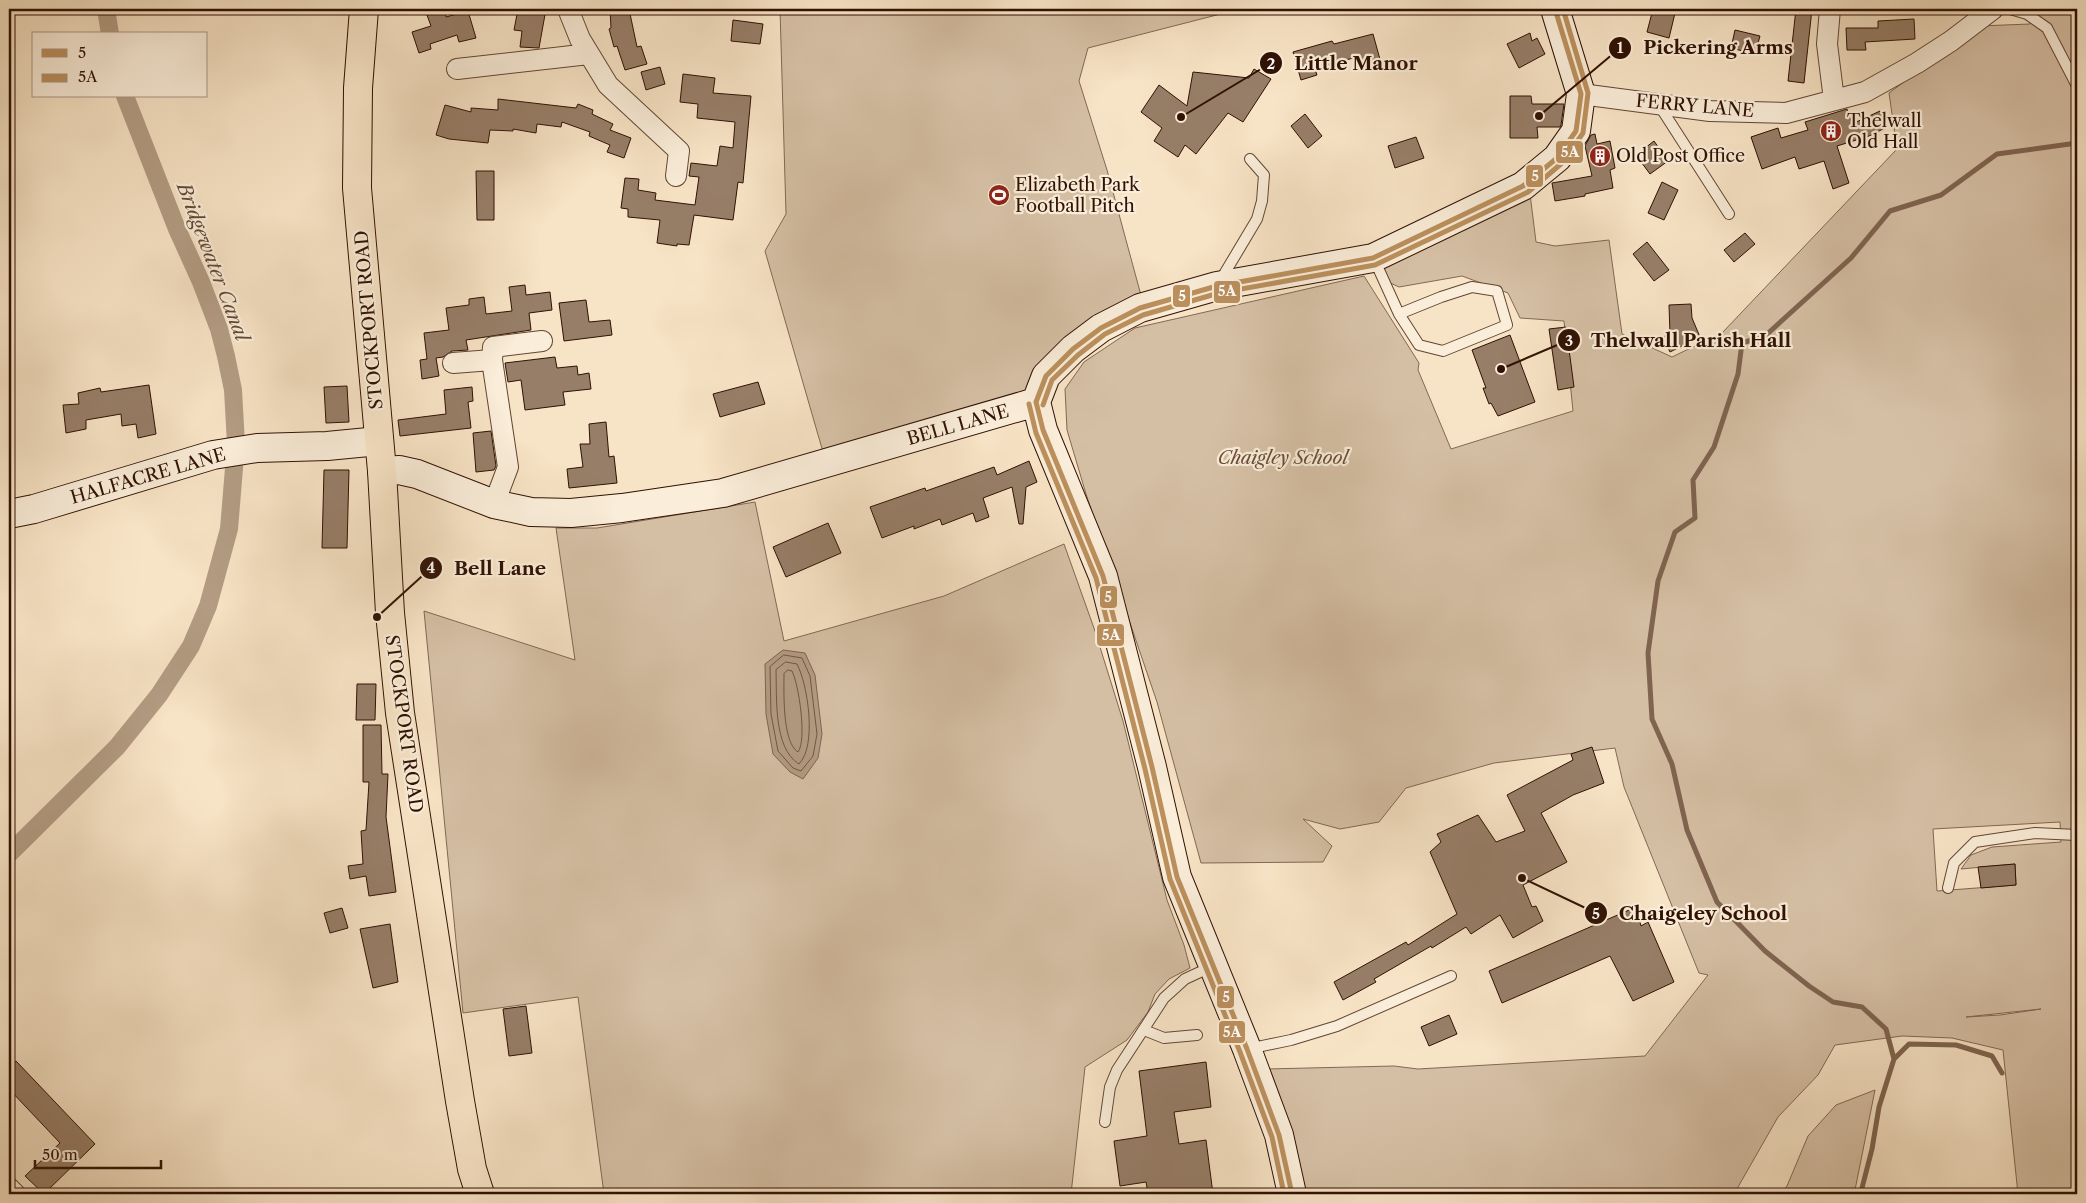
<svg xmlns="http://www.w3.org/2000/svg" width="2086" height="1203" viewBox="0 0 2086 1203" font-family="'Libre Caslon Text',serif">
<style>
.green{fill:#d5bfa4;stroke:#826854;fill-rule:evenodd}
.water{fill:#b39c83;stroke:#7f6450}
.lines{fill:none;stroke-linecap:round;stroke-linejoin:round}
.shore{stroke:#725643;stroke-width:1}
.stream{stroke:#7f6450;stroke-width:5}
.canal{stroke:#b39c83;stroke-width:18}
.building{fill:#977e68;stroke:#301103}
.lane-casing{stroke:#624634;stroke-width:12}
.street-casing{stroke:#624634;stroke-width:22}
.secondary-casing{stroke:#301103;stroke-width:30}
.primary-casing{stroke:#301103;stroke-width:30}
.lane{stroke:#faedd9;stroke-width:10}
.street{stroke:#faedd9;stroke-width:20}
.secondary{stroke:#faedd9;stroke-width:28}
.primary{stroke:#f7e3c5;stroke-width:28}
.bus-1-casing{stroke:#faedd9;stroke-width:9}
.bus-2-casing{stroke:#faedd9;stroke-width:9}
.bus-1{stroke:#bb905d;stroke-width:5}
.bus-2{stroke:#bb905d;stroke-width:5}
.labels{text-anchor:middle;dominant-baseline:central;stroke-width:4.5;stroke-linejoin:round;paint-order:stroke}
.street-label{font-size:18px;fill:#301103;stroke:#faedd9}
.poi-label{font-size:18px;fill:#301103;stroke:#faedd9;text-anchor:start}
.park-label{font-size:18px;font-style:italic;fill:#6a4e3b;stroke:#faedd9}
.water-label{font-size:19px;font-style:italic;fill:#644936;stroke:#faedd9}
.leader{fill:none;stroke:#301103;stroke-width:2}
.callout-dot{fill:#301103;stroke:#faedd9;stroke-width:2}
.mark-label{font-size:15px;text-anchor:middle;font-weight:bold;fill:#fff}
.callout-label{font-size:19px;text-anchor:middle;font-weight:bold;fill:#301103;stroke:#faedd9;stroke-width:4.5;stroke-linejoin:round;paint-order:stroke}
.line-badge{stroke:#faedd9;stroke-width:2}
.badge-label{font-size:14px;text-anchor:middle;font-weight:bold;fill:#fff}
</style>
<rect width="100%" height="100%" fill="#f7e3c5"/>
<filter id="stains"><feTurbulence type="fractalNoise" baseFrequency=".004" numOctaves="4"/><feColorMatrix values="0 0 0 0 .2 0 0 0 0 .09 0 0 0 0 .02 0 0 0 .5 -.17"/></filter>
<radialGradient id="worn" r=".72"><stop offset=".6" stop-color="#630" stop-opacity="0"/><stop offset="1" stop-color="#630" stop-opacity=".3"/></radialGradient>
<path class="green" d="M780 9H1240L1088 48 1079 81 1107 170 1142 299 1030 410 825 459 765 251 786 214Z
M2035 9H2077V1194H2018L2003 1050 1952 1038 1902 1036 1835 1045 1818 1075 1778 1117 1734 1194H1304L1266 1069 1394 1066 1418 1069 1645 1056 1708 975 1699 973 1624 787 1615 748 1494 763 1406 788 1379 822 1340 829 1303 819 1332 846 1323 862 1201 863 1157 702 1086 494 1067 430 1065 389 1084 362 1135 328 1364 276 1419 363 1418 370 1451 449 1573 411 1564 321 1520 318 1508 293 1462 276 1399 287 1386 281 1381 267 1530 194 1536 242 1555 246 1609 240 1622 334 1672 357 1722 333 1897 149 1889 93 1979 26 2030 24ZM2060 822 2061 842 1992 847 1971 855 1961 869 2015 864 2016 885 1937 891 1933 829ZM2041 1009 2000 1015 1966 1017Z
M755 502 784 641 944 596 1064 544 1095 631 1123 721 1167 900 1184 945 1190 968 1169 979 1155 994 1148 1012 1127 1040 1085 1067 1071 1194H604L578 997 463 1013 424 611 575 660 556 528H597Z
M1875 1090 1855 1190 1856 1194H1781L1787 1186 1808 1136 1836 1105Z"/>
<path class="water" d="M783 650 805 653 815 675 822 734 818 758 803 779 790 772 773 754 766 714 765 664Z"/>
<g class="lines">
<path class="shore" d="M784 655 802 658 810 676 817 734 813 756 801 771 793 768 778 751 771 714 770 667Z
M786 662 797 664C808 685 817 746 799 764 773 748 777 697 776 670Z
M788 670 792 671C799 685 807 740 798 752 782 742 784 692 784 674Z"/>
<path class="stream" d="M1894 1059 1886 1029 1862 1007 1833 1002 1809 986 1765 951 1717 902 1687 830 1672 764 1652 719 1648 653 1658 581 1675 532 1695 518 1693 480 1714 447 1738 374 1742 343 1765 336 1851 258 1890 211 1941 195 1997 154 2077 143
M1864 1194 1862 1188 1872 1149 1879 1107 1894 1059 1909 1044 1956 1045 1992 1056 2002 1073"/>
<path class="canal" d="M106 9 110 34
M9 854 117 747 159 695 191 646 208 606 229 529 236 444 233 390 226 356 219 329 201 282 177 229 125 96"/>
</g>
<path class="building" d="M444 9 446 17 468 11 476 38 459 42 457 35 430 44 431 49 419 53 412 32 431 26 427 15Z
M518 9H546L539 48 520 47 522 31 514 30Z
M610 9H629L637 47 641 46 647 64 625 70 617 46 614 47 609 29 611 28Z
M1653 9H1676L1669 38 1647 32Z
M1796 9H1812L1804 83 1788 81Z
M1914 19 1915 39 1865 42 1866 50H1847L1846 28H1878V21Z
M733 20 763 24 760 44 731 41Z
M1735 30 1760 36 1755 54 1731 48Z
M1530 33 1532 41 1537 38 1545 54 1519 68 1507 44Z
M1373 34 1381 63 1356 69 1353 58 1315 69 1317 75 1301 80 1293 52 1332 41 1334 44Z
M660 67 665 84 646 90 641 72Z
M1254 69 1271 79 1243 122 1228 113 1196 154 1185 145 1178 157 1154 141 1162 128 1141 112 1159 85 1187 106 1193 72 1249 78Z
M683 74 715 78 713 93 751 96 743 183 738 182 733 220 694 215 689 245 677 244V246L657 243 660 220 628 217V209L621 208 625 178 639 179 638 190 656 193 655 200 695 205 699 177 689 176 691 163 717 166 720 146 733 148 735 122 697 118 698 104 680 102Z
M1510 96H1531L1532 104H1564L1561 125 1560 127H1537L1538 138H1510Z
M498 99 576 108 578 104 593 110 592 114 613 124 610 130 631 138 624 158 607 152 610 145 589 136 590 132 562 122 561 127 537 124 536 133 513 129V131L490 130 488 143 449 139 436 135 445 105 471 112V108L498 110Z
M1847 109 1852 124 1880 111 1887 127 1869 136 1837 146 1849 183 1833 189 1824 161 1799 169 1795 157 1762 169 1751 137 1778 128 1781 138 1808 130 1805 122Z
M1305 114 1322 136 1308 148 1291 126Z
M1595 134 1597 144 1610 141 1615 168 1610 170 1613 188 1585 194V196L1555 201 1552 183 1592 176 1585 146 1591 135Z
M1416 137 1424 158 1395 168 1388 146Z
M1654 141 1668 161 1650 174 1636 155Z
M476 171H494V220H477Z
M1662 182 1678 190 1664 220 1648 213Z
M1745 233 1755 244 1734 262 1724 250Z
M1647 242 1669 270 1654 281 1633 254Z
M525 285 526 295 550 292 552 310 529 313 531 330 466 340 468 350 452 351 443 357 436 358 439 376 422 379 420 360 427 359 424 333 449 330 446 308 469 305V299L484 297 486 314 512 311 509 287Z
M586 300 589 322 610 320 612 335 564 341 559 303Z
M1691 304 1692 318 1700 337 1670 352 1663 337 1670 334 1669 305Z
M1566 327 1574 387 1558 390 1549 329Z
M1510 335 1535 402 1498 416 1491 403 1489 404 1483 388H1486L1472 350Z
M555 357 557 368 577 366 578 375 589 373 591 389 563 392 565 405 525 410 521 380 508 382 505 363Z
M758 382 765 404 720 417 713 394Z
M149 385 156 434 138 438 136 424 122 426 121 414 86 420V429L66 433 63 405 79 404 78 393 100 388 101 392Z
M347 386 349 422 326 423 324 387Z
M472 387 473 401 468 402 471 428 400 436 398 420 446 414 444 390Z
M606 422 609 457 614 456 617 483 569 488 567 469 583 467 580 444H590L589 424Z
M491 431 496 466 494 470 476 472 473 433Z
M1029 461 1037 482 1026 487 1023 524H1019L1012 487 983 498 989 517 976 522 973 513 942 525 940 519 914 529V526L882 538 870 507 925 488 926 491 994 467 997 475Z
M324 470H349L347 548H322Z
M828 523 841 553 786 577 773 547Z
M357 684H376L375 720H356Z
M363 725H381L382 774H388L386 817 396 892 369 896 366 876 350 879 348 866 363 864 361 831 366 830 369 782H363Z
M1592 747 1604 783 1573 795 1541 813 1567 862 1523 885 1532 907 1536 906 1543 921 1513 938 1500 915 1471 934 1466 927 1432 948 1431 946 1374 979 1376 982 1343 1000 1334 982 1406 942 1408 945 1457 914 1430 852 1441 842 1437 834 1478 815 1496 842 1525 831 1507 795 1573 760 1571 754Z
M2015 864 2016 885 1981 888 1978 867Z
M1636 907 1641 926 1648 922 1674 982 1633 1001 1610 956 1502 1003 1489 971Z
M342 908 348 928 330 933 324 913Z
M390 924 398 982 373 988 360 929Z
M526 1006 532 1053 509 1056 503 1009Z
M1449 1015 1457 1034 1429 1046 1421 1027Z
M16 1061 95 1144 44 1194 25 1176 60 1143 9 1089V1069Z
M1206 1062 1211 1107 1174 1112 1179 1144 1206 1140 1213 1194H1183L1182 1189 1148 1193 1146 1182 1120 1186 1114 1141 1147 1136 1139 1071Z"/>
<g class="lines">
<g class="lane-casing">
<path id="lane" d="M2010 9 2027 14 2047 28 2077 86
M1659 105 1729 214
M1374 259 1399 314 1419 345 1443 351 1507 325 1497 291 1472 287 1441 297 1399 314
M1220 281 1257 219 1262 201 1264 175 1250 159
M1948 888 1954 863 1975 842 2035 833 2077 835
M1144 1030 1164 1038 1197 1035
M1248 1049 1291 1040 1337 1026 1451 976
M1105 1122 1110 1087 1117 1070 1164 998 1185 979 1213 966"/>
</g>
<g class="street-casing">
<path id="street" d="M568 9 580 39 608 85 679 151 676 176
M1830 9 1827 44 1834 100
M457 69 589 54
M1581 94 1710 111 1786 113 1865 92 1917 63 1951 41 1993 9
M453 363 492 360
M494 504 508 467 492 360 493 347 542 341
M9 1188 15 1194"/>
</g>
<g class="secondary-casing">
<path id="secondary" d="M1036 402 1043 430 1103 576 1152 767 1177 877 1247 1049 1279 1135 1292 1194
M1036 402 1046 376 1073 349 1101 328 1140 308 1217 286 1373 258 1523 186 1557 158 1576 131 1581 94 1555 9
M382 471 399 470 417 474 494 504 531 512 571 513 622 508 723 493 1036 402
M9 514 34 509 213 455 257 448 327 446 379 441"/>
</g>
<g class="primary-casing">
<path id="primary" d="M364 9 358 88 357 188 382 471 390 613 400 713 460 1101 472 1169 480 1194"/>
</g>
<use href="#lane" class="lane"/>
<use href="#street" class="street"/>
<use href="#secondary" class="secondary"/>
<use href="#primary" class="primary"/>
<g class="bus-1-casing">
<path id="bus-1" d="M1036 402 1043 430 1103 576 1152 767 1177 877 1247 1049 1279 1135 1292 1194
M1036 402 1046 376 1073 349 1101 328 1140 308 1217 286 1373 258 1523 186 1557 158 1576 131 1581 94 1555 9"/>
</g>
<g class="bus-2-casing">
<path id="bus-2" d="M1029 404 1036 433 1096 578 1145 769 1170 879 1240 1052 1272 1137 1284 1194
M1043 405 1052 380 1078 355 1105 334 1143 315 1219 293 1375 265 1528 192 1562 163 1583 133 1588 93 1563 9"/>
</g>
<use href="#bus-1" class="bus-1"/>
<use href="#bus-2" class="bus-2"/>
</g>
<defs>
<g id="building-disc" transform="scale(1.125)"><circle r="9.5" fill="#8f2418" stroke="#faedd9"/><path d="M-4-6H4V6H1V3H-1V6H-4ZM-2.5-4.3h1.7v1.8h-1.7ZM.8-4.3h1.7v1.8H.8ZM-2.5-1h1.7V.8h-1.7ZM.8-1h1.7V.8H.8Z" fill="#fff"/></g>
<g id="stadium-disc" transform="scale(1.125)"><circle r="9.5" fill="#8f2418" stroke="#faedd9"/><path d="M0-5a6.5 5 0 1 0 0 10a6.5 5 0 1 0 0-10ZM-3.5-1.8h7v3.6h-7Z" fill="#fff"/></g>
</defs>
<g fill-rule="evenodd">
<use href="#building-disc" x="1831" y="131"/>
<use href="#building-disc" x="1600" y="156"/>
<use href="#stadium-disc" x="999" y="195"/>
</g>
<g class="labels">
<g class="street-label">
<text transform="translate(1695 106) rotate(5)">FERRY LANE</text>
<text transform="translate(369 320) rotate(-95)">STOCKPORT ROAD</text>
<text transform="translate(958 425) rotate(-16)">BELL LANE</text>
<text transform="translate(148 476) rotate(-16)">HALFACRE LANE</text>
<text transform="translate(404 724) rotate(82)">STOCKPORT ROAD</text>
</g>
<g class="poi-label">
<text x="1847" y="121">Thelwall<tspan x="1847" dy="21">Old Hall</tspan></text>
<text x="1616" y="156">Old Post Office</text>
<text x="1015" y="185">Elizabeth Park<tspan x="1015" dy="21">Football Pitch</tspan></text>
</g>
<g class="park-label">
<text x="1283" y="458">Chaigley School</text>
</g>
<g class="water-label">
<text transform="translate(213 262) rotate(69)">Bridgewater Canal</text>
</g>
</g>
<path class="leader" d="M1539 116L1620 48M1181 117L1271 63M1501 369L1569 340M377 617L431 568M1522 878L1596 913"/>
<g class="callout-dot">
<circle cx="1539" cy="116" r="5"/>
<circle cx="1181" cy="117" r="5"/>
<circle cx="1501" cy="369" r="5"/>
<circle cx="377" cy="617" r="5"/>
<circle cx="1522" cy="878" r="5"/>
<circle cx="1620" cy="48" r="12"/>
<circle cx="1271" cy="63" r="12"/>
<circle cx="1569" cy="340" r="12"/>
<circle cx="431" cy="568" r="12"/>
<circle cx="1596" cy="913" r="12"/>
</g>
<g class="mark-label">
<text x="1620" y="53">1</text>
<text x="1271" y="69">2</text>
<text x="1569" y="346">3</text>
<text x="431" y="573">4</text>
<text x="1596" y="919">5</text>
</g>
<g class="callout-label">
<text x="1718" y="54">Pickering Arms</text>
<text x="1356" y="70">Little Manor</text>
<text x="1691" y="347">Thelwall Parish Hall</text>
<text x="500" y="575">Bell Lane</text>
<text x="1703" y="920">Chaigeley School</text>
</g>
<g class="line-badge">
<rect x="1555" y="140" width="29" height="24" rx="5" fill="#bb905d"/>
<rect x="1525" y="164" width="19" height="24" rx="5" fill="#bb905d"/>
<rect x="1213" y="280" width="28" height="24" rx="5" fill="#bb905d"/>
<rect x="1172" y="284" width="19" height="24" rx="5" fill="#bb905d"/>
<rect x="1099" y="585" width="19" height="24" rx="5" fill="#bb905d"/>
<rect x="1096" y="623" width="29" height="24" rx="5" fill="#bb905d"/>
<rect x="1216" y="985" width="19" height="24" rx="5" fill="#bb905d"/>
<rect x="1218" y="1020" width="28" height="24" rx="5" fill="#bb905d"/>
</g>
<g class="badge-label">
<text x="1570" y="157">5A</text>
<text x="1535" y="181">5</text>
<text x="1227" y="296">5A</text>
<text x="1182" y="301">5</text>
<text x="1108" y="602">5</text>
<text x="1111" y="640">5A</text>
<text x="1226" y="1002">5</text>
<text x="1232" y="1037">5A</text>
</g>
<rect width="2086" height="1203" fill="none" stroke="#f7e3c5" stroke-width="30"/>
<rect x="10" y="10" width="2066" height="1183" fill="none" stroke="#301103" stroke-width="2.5"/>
<rect x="15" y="15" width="2056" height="1173" fill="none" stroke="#301103"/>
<rect x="32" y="32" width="175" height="65" fill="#faedd9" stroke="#a99583"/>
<rect x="42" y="49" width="25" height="8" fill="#bb905d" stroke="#a99583"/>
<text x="78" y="58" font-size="15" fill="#301103">5</text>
<rect x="42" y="74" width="25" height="8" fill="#bb905d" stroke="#a99583"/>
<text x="78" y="82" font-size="15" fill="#301103">5A</text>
<path d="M35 1160v8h126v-8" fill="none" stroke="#301103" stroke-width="2.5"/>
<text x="42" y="1160" font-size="15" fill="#301103" stroke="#faedd9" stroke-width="4" paint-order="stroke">50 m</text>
<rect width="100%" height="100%" filter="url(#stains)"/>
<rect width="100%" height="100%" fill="url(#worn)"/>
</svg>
